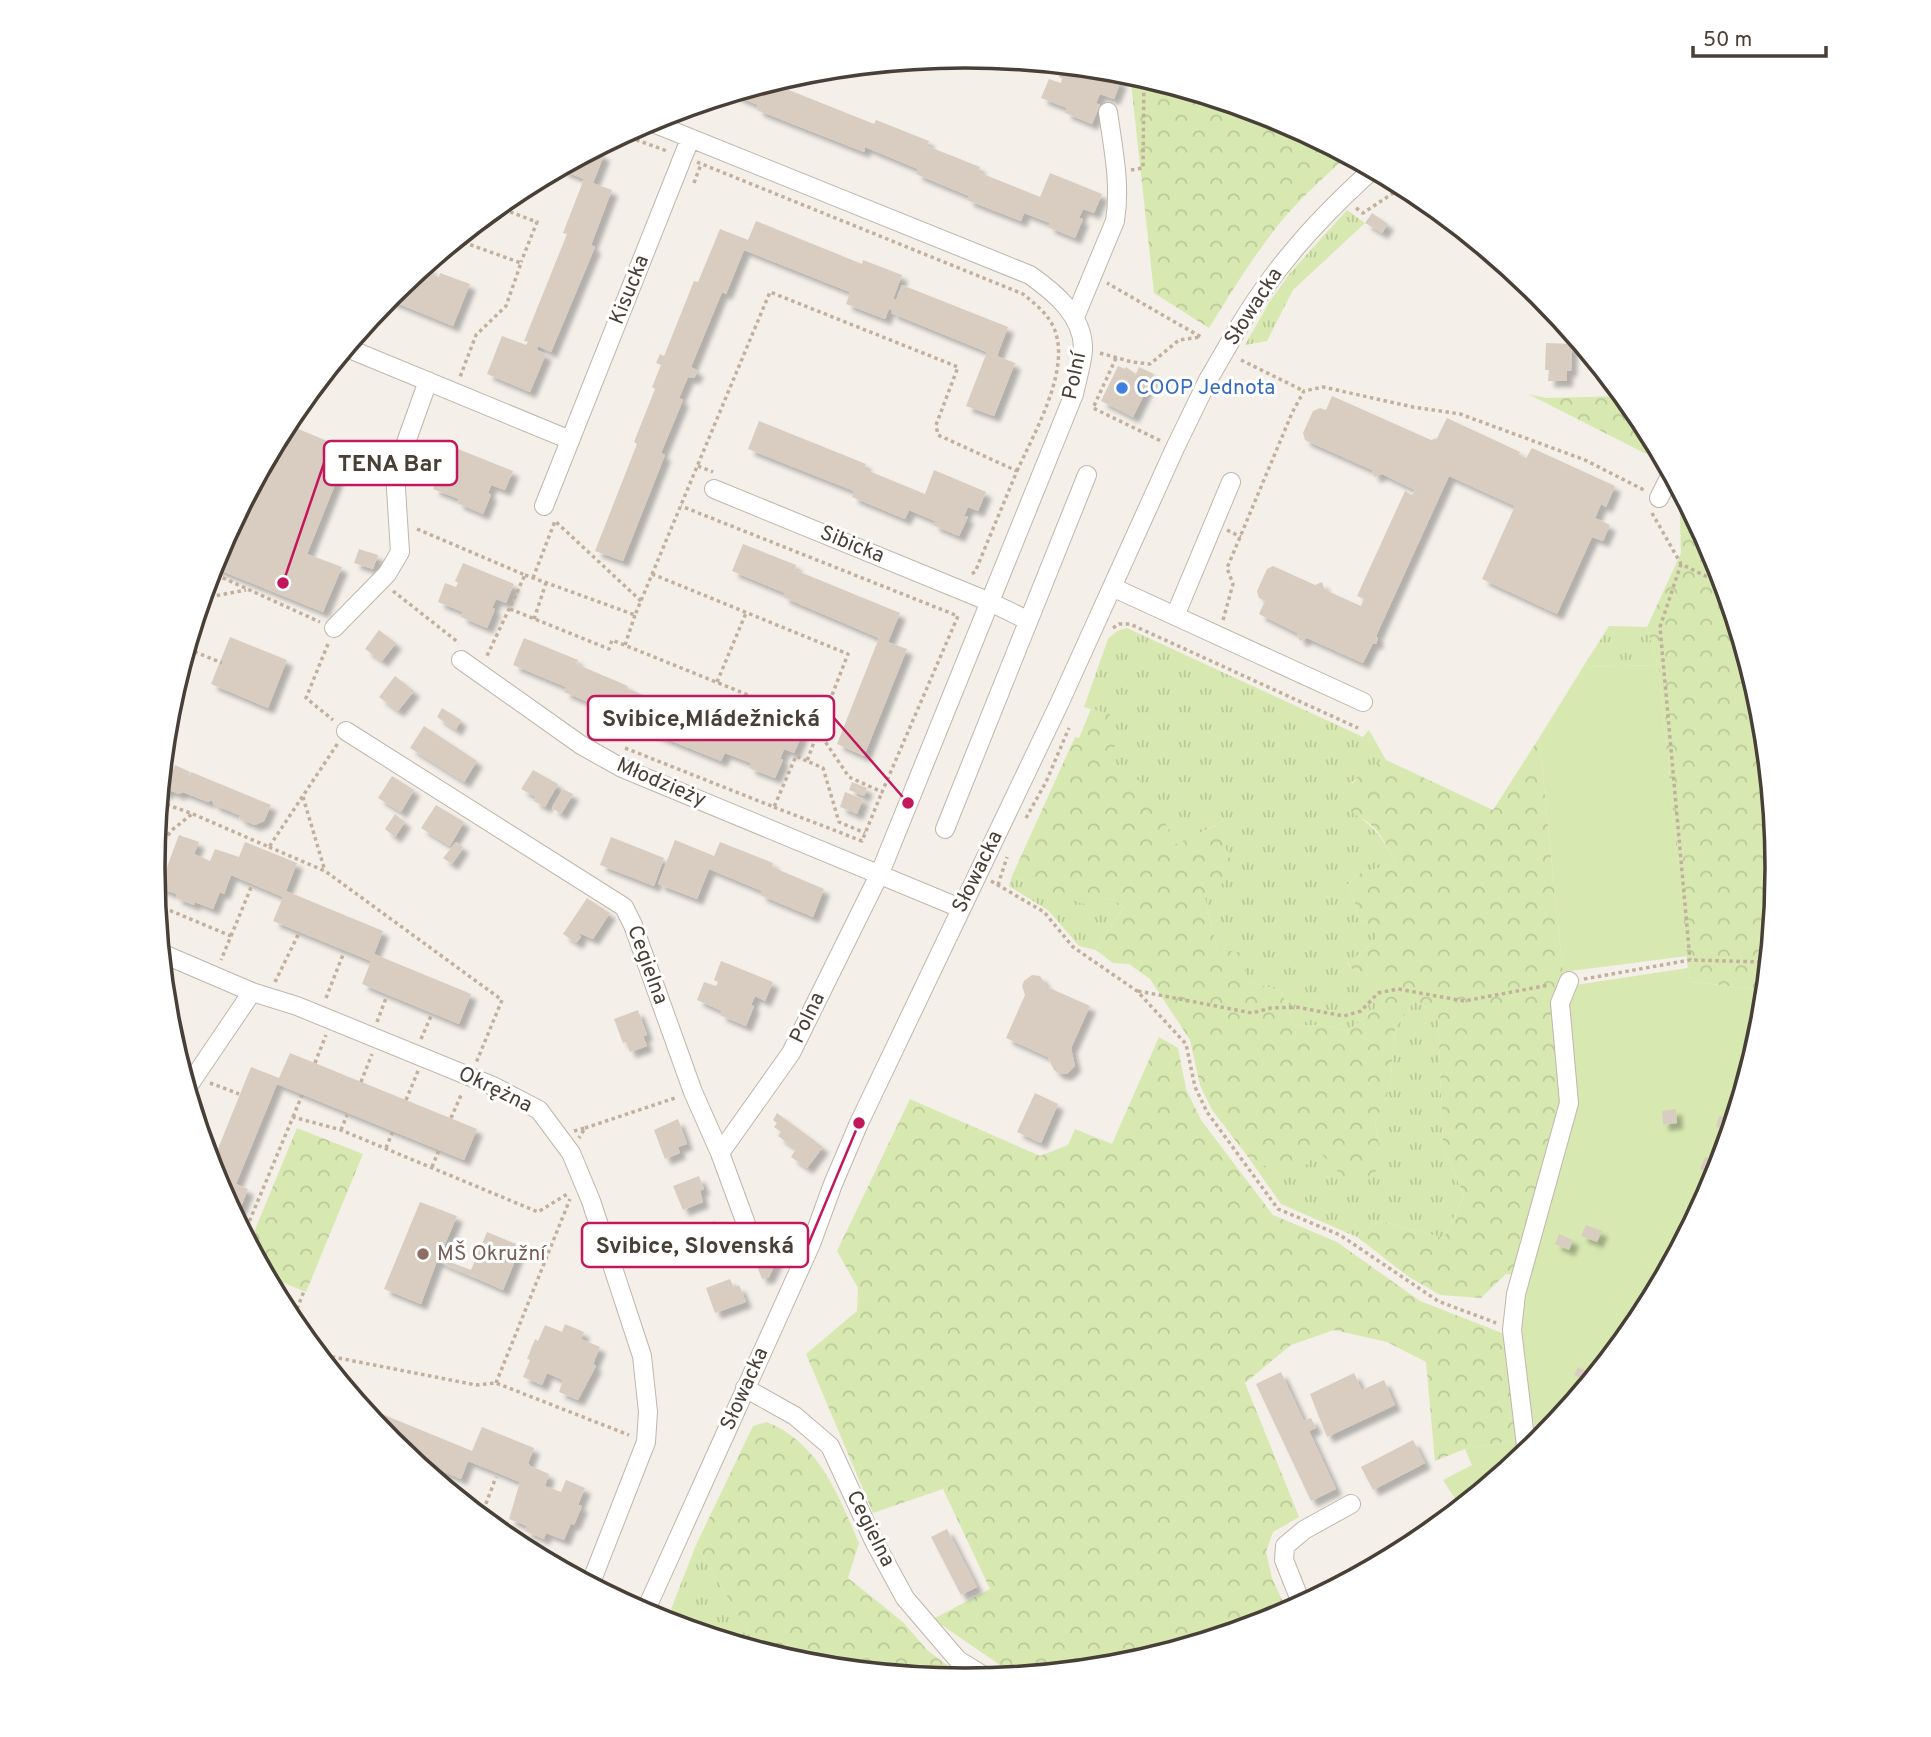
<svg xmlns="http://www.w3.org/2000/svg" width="1931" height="1737" viewBox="0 0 1931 1737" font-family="Overpass,sans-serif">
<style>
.grass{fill:url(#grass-tufts)}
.forest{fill:url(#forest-crowns)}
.garden{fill:#d7e9b1}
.building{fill:#d9cdc1;filter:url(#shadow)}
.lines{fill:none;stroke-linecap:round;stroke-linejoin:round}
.minor-casing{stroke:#c0b6ab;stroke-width:20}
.path{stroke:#c2b09c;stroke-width:3.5;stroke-dasharray:3.5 3.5;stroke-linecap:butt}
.minor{stroke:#fff;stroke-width:18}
.minor-bridge-casing{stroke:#c0b6ab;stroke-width:20;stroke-linecap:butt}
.minor-bridge{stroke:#fff;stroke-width:18}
.shop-dot{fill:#3f7fe0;stroke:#fff;stroke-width:2.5}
.education-dot{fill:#8d6e63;stroke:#fff;stroke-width:2.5}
.labels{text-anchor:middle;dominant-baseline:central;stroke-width:6;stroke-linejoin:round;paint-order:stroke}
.street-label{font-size:21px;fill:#483f37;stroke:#fff}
.shop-label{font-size:21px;fill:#366cbe;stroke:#fff;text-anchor:start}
.education-label{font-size:21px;fill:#785e54;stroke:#fff;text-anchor:start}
.rim{fill:none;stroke:#483f37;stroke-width:3.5}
.leader{fill:none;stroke:#c2185b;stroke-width:2.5}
.callout-dot{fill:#c2185b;stroke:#fff;stroke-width:2.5}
.callout{fill:#fff;stroke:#c2185b;stroke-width:2.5}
.callout-label{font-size:23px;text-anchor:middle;font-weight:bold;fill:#483f37}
</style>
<defs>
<pattern id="grass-tufts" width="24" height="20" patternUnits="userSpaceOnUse" patternTransform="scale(1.75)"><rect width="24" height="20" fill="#d7e9b1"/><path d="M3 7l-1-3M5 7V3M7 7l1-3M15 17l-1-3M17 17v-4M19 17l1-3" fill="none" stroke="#bac999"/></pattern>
<pattern id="forest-crowns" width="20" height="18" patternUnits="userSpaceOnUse" patternTransform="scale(1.75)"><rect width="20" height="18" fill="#d7e9b1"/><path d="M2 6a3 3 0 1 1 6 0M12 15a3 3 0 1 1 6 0" fill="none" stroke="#bac999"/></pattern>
<filter id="shadow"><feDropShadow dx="6" dy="6" stdDeviation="2" flood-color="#0004"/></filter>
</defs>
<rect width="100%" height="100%" fill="#f4efe9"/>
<path class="grass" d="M1347 210 1365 223 1293 290 1267 341 1245 345 1270 301 1290 273Z
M1609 626 1647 627 1658 665 1583 667Z
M1127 628 1363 737 1369 730 1386 760 1352 782 1350 810C1372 825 1385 839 1395 863L1358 874 1347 885 1354 899 1358 918 1369 924 1378 937 1364 951 1347 963 1353 970 1372 975 1389 995 1366 1017 1347 1031 1324 1025 1295 1026 1281 991 1248 981 1217 949 1205 898 1216 825 1174 846 1150 788 1109 762 1110 715 1084 707 1108 639 1117 631Z
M1012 876 1083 903 1111 898 1124 907 1096 950 1079 946 1049 911 1009 886Z
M1414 1001 1438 1013 1443 1146 1464 1196 1444 1238 1380 1221 1357 1237 1281 1204 1248 1157 1272 1169 1319 1150 1331 1162 1380 1151 1375 1123 1390 1088 1395 1029Z
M696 1545 760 1651 666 1622Z"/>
<path class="forest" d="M1130 74 1277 118 1347 156C1322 179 1296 202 1275 229 1251 260 1230 294 1209 328L1154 293Z
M1528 394 1546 398 1624 396 1641 417 1666 464Z
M1679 488 1716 558 1762 710 1778 869 1766 991 1689 981 1658 665 1647 627 1681 553Z
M1091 709 1110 714 1116 743 1109 762 1151 788 1174 845 1217 825 1235 872 1205 898 1217 949 1243 953 1248 981 1281 991 1295 1026 1324 1025 1347 1031 1366 1017 1389 995 1372 975 1353 970 1347 962 1364 951 1378 937 1369 924 1358 918 1354 899 1347 885 1358 874 1395 863C1389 849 1382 835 1371 825 1366 820 1358 817 1352 812 1329 790 1371 769 1386 760L1493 810 1539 738 1563 972 1573 1104 1526 1275 1506 1274 1481 1298 1440 1295 1409 1277 1357 1237 1380 1221 1444 1238 1464 1196 1443 1146 1438 1013 1414 1001 1395 1029 1390 1088 1375 1123 1380 1151 1375 1175 1350 1185 1319 1151 1298 1173 1272 1169 1248 1157 1212 1110 1200 1085 1190 1040 1150 979 1129 964 1113 963 1096 950 1124 907 1111 898 1083 904 1012 876 1075 737 1079 738Z
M1159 1037 1178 1048 1186 1089 1201 1120 1273 1215 1337 1242 1420 1301 1502 1333 1512 1368 1517 1440 1465 1449 1435 1461 1426 1362 1387 1342 1334 1330 1291 1345 1245 1383 1299 1517 1273 1532 1266 1552 1272 1578 1288 1613 1276 1619 1124 1665 1016 1676 933 1619 990 1589 943 1489 873 1513 806 1354 857 1311 858 1288 837 1251 910 1099 1040 1156 1068 1145 1075 1129 1112 1144Z
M297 1128 363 1154 306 1292 266 1276 249 1244Z
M767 1422C820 1444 838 1495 859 1543L848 1578 903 1622 927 1650 968 1681 807 1665 760 1651 696 1545 753 1426Z"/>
<path class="garden" d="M1658 665 1687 956 1563 972 1539 738 1583 667Z
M1688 968 1689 981 1766 991 1762 1027 1716 1180 1641 1320 1538 1445 1517 1336 1526 1275 1573 1105 1565 999 1575 985Z
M1517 1440 1519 1460 1461 1508 1443 1480 1472 1465 1465 1449Z"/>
<path class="building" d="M1064 66 1092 68 1121 81 1114 99 1100 94 1096 103 1100 105 1092 124 1065 113 1067 108 1041 98 1049 79 1061 83 1062 78 1059 77Z
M771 83 874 124 876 120 929 141 927 146 980 167 978 172 1040 197 1050 173 1102 194 1094 213 1083 209 1079 218 1083 219 1075 238 1048 227 1050 223 1024 213 1021 221 967 200 969 196 916 174 918 169 865 147 864 152 757 110 758 105 732 94Z
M594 150 604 155 593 183 612 190 591 245 595 247 551 352 538 346 537 350 546 354 530 392 487 374 502 336 526 345 528 342 524 341 567 234 563 233 584 179 559 169Z
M1372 213 1388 224 1382 233 1365 223Z
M756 221 862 264 863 260 902 275 893 299 896 300 902 285 1008 327 997 356 1015 363 994 416 966 406 987 352 891 313 892 310 889 309 885 319 846 304 850 292 744 250 726 294 722 292 691 367 698 371 694 378 688 377 679 398 683 400 661 453 665 455 623 561 595 551 637 444 634 442 655 389 652 387 661 365 656 363 660 354 664 356 694 281 698 282 720 229 748 240Z
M425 266 431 269 429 273 439 277 440 273 470 284 453 326 387 299Z
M1546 343 1572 344 1571 371H1567V381H1548L1549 370H1545Z
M1118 366 1125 369 1126 367 1136 374 1139 367 1154 374 1133 417 1101 401Z
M1332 396 1431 440 1437 438 1447 418 1520 452 1519 455 1526 458 1532 448 1615 486 1606 507 1601 504 1595 518 1610 525 1603 541 1592 537 1557 614 1482 579 1515 506 1449 476 1376 636 1378 638 1376 644 1373 643 1363 663 1307 638 1300 641 1297 633 1259 614 1265 601 1259 598 1257 591 1267 569 1273 566 1315 585 1322 582 1325 590 1361 606 1364 599 1357 596 1405 491 1412 495 1415 490 1382 474 1374 477 1372 470 1305 440 1303 433 1313 411 1320 408 1326 410Z
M759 421 866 464 864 469 925 494 934 470 986 492 978 511 968 507 964 516 968 517 959 536 933 525 935 521 909 510 905 519 852 497 854 491 748 449Z
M286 424 349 450 307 554 342 567 323 612 212 567 215 557Z
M458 449 513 471 505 490 491 485 488 493 491 495 483 514 457 503 459 499 433 489 441 470 451 474 453 470 450 468Z
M743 544 796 565 795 570 900 613 888 642 907 649 864 756 837 744 879 638 783 597 785 593 732 571Z
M359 549 378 555 373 569 354 563Z
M463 563 514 584 506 603 496 599 492 608 495 609 487 628 461 617 463 612 438 602 445 583 456 587 458 583 455 581Z
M379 630 396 643 382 661 365 649Z
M230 637 287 660 268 708 211 684Z
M524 638 578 660 576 664 628 686 627 688 744 738 747 733 743 731 751 713 802 735 794 753 784 749 780 759 783 760 775 778 749 768 751 763 725 753 721 761 615 718 617 714 564 692 566 687 513 665Z
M395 676 414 691 398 711 379 697Z
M442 708 461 720 456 730 437 717Z
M424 726 477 761 464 782 410 748Z
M175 765 190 772 184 787 191 772 271 805 264 821 255 825 240 819 239 815 214 805 212 800 208 802 183 792 179 794 169 790 160 796 163 766 173 770Z
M533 770 558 784 545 807 534 801 536 797 521 789Z
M392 776 414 790 401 812 378 798Z
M852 782 867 788 864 796 849 790Z
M563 789 573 794 561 814 552 808Z
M845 792 863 799 857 814 840 807Z
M436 805 464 822 450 846 421 828Z
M395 814 405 822 395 837 385 829Z
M179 835 199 842 194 854 210 861 215 849 239 857 245 842 297 863 286 891 383 931 374 954 471 994 459 1024 362 984 371 961 273 921 283 897 231 875 224 894 220 892 213 909 195 902 194 905 176 898 177 894 159 888Z
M611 837 664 858 654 886 600 865Z
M675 840 714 856 720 842 773 863 772 867 824 889 813 917 760 895 762 891 709 869 697 899 658 884Z
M456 842 463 847 452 864 443 858Z
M587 898 610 913 593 939 579 933 581 937 576 943 563 934Z
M721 961 773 982 765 1001 755 996 751 1005 754 1006 746 1026 720 1015 722 1011 697 1000 704 982 716 986 718 982 714 980Z
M1032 975 1040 976 1047 987 1090 1006 1071 1048 1075 1066 1067 1074H1060L1054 1070 1048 1057 1006 1038 1025 995 1022 986 1024 981Z
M638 1010 647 1035 643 1036 647 1046 630 1052 626 1042 623 1043 614 1019Z
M290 1053 477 1129 464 1160 277 1084 236 1184 248 1189 236 1219 215 1179 211 1166 251 1067 279 1078Z
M1035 1093 1058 1104 1041 1143 1017 1132Z
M1676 1109 1677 1123 1663 1125 1662 1111Z
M777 1113 823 1147 807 1168 791 1157 796 1149 778 1136 781 1132 774 1127 777 1123 773 1120Z
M1719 1116 1730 1119 1727 1130 1716 1127Z
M678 1119 687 1144 678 1147 680 1153 665 1159 654 1130Z
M1705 1157 1715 1161 1710 1173 1700 1169Z
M699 1176 704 1189 700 1191 703 1202 683 1210 673 1186Z
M420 1202 457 1216 439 1258 471 1270 487 1232 521 1246 503 1290 437 1261 421 1304 384 1289Z
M715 1221 720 1235 715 1236 719 1247 698 1255 689 1230Z
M1586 1225 1602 1231 1597 1242 1581 1236Z
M1559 1234 1573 1240 1569 1250 1555 1244Z
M774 1237 780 1253 769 1277 762 1279 756 1263 757 1257 767 1253 762 1241Z
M730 1279 734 1288 739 1285 746 1302 715 1313 706 1288Z
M565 1324 584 1332 581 1339 600 1347 593 1364 596 1366 578 1400 559 1392 563 1380 547 1373 542 1385 523 1377 530 1360 527 1359 535 1339 538 1341 545 1325 562 1332Z
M1578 1367 1590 1372 1587 1380 1574 1375Z
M1281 1372 1304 1421 1311 1418 1316 1428 1309 1431 1336 1489 1311 1501 1256 1384Z
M1354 1373 1362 1390 1384 1380 1395 1405 1327 1437 1310 1394Z
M360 1405 472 1451 482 1427 534 1448 528 1463 530 1466 549 1474 545 1486 561 1492 566 1480 585 1488 578 1505 582 1506 574 1525 571 1523 564 1540 546 1533 544 1539 525 1531 527 1526 509 1519 520 1482 468 1461 461 1479 410 1458 391 1443Z
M1413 1440 1425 1463 1373 1490 1361 1467Z
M947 1529 977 1587 961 1595 931 1537Z"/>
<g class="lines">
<g class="minor-casing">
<path id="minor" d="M648 121 1030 275C1054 292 1084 316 1083 350 1082 364 1077 380 1074 394L880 873 791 1053 720 1153
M1075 317 1115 221C1121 185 1113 148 1108 112
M1237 330C1275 266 1318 219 1373 169
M347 348 570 440
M714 489 990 602 1027 620
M1659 498 1671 474
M544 506 690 139
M1112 587 1363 702
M1175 616 1231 482
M334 628 387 574 400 552 395 473 428 381
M461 660 581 745 622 768 960 908
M346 731 624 907 633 925 693 1092 720 1153 756 1251
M945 829 1087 475
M161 953 252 992 297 1006 493 1086 539 1110 571 1153 591 1201 642 1356 648 1412 646 1442 590 1585
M187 1088 252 992
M745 1388 795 1416 830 1446 874 1541 905 1598 958 1660 989 1679
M1527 1454 1512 1330 1516 1294 1569 1103 1560 1003 1569 981
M1302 1605 1284 1560 1285 1546 1304 1530 1351 1504
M644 1614 811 1244 833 1184 859 1123 1060 702 1175 448 1208 380"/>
</g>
<path class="path" d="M623 135 667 151
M697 162 1023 294C1034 303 1046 312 1053 326 1073 367 1034 433 1017 471
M1131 170 1143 168 1144 78
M694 183 701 164
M497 207 537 222 521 262
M1356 208 1363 213 1404 186
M457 240 521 263 506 306 476 335 460 377
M1100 353 1132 362 1150 364 1179 340 1201 337 1107 283
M1116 358 1093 408 1161 441
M1241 360 1304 391
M698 466 713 472
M1652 513 1681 564 1724 585
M417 529 525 575 486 658
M1227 530 1241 537
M1681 564 1660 627 1690 960
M210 572 320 622
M652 574 848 654 818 731 849 777 882 792 958 616 681 506
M525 575 635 615 770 292 958 367 936 425 938 435 1017 471 975 572 969 575
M533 578 555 521 641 601
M393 591 459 643
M510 609 609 649 612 640 810 720 818 731 807 761 823 768 839 822 865 833
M534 619 546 583
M1223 620 1233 584 1227 568 1292 413 1304 391 1323 387 1413 407 1460 414 1585 460 1646 491
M1113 628 1119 624H1130L1358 728
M328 644 306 698 333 720
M625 645 635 615
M188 649 222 663
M183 661 209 597 246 590
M717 682 746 613
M625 748 774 807 796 756 807 761
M303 797 325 871
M160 802 193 814 269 847 338 743
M774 807 862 841 882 792
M1026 818 1046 782 1069 728
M269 847 325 871 502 1000 476 1063
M155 852 172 830 192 814
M991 881 1044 912 1073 947 1137 991 1186 1044 1195 1087 1207 1112 1278 1209 1340 1235 1438 1301 1496 1323
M998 885 1007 857
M157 905 231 936 221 960
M231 936 252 885
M1584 979 1690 960 1762 962 1769 960
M275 982 299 933
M1138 991 1252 1013 1271 1008 1296 1007 1344 1016 1361 1011 1378 993 1398 989 1464 1001 1549 985
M326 998 344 952
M377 1022 386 998
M421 1039 431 1016
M315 1063 326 1035
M361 1082 372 1054
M210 1083 239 1094
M406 1100 418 1071
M293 1117 302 1095
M451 1118 462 1093
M585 1128 678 1097
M341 1130 347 1115
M574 1131 585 1128 579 1138
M386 1148 393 1131
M206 1150 215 1153
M432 1167 439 1150
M244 1234 293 1117 341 1130 538 1212 569 1193
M292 1322 304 1291
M318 1354 476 1385 496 1383 629 1435
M496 1383 570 1199
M430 1475 433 1470
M481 1517 496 1477"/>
<use href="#minor" class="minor"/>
<g class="minor-bridge-casing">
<path id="minor-bridge" d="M1208 380 1237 330"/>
</g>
<use href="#minor-bridge" class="minor-bridge"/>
</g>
<circle class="shop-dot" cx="1122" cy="388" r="7"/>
<circle class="education-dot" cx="423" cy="1254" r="7"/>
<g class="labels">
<g class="street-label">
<text transform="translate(630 290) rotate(-68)">Kisucka</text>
<text transform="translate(1254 307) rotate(-57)">Słowacka</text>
<text transform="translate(1075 376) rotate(-78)">Polní</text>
<text transform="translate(852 545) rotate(22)">Sibicka</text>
<text transform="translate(661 783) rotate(23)">Młodzieży</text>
<text transform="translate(978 872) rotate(-64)">Słowacka</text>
<text transform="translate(647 965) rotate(70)">Cegielna</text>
<text transform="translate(808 1018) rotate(-64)">Polna</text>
<text transform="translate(495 1090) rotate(26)">Okrężna</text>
<text transform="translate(745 1389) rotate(-66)">Słowacka</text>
<text transform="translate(870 1529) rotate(63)">Cegielna</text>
</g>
<g class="shop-label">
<text x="1136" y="388">COOP Jednota</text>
</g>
<g class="education-label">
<text x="437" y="1254">MŠ Okružní</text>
</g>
</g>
<path d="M0 0H1931V1737H0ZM165 868a800 800 0 1 1 1600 0a800 800 0 1 1-1600 0Z" fill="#fff" fill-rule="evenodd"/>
<path class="rim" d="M165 868a800 800 0 1 1 1600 0a800 800 0 1 1-1600 0Z"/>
<path class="leader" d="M283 583L324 463M908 803L834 718M859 1123L808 1245"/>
<g class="callout-dot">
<circle cx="283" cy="583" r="7"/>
<circle cx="908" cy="803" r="7"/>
<circle cx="859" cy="1123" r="7"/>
</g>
<g class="callout">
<rect x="324" y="441" width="133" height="44" rx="7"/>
<rect x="588" y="696" width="246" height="44" rx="7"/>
<rect x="582" y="1223" width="226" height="44" rx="7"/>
</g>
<g class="callout-label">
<text x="390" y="471">TENA Bar</text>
<text x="711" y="726">Svibice,Mládežnická</text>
<text x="695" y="1253">Svibice, Slovenská</text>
</g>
<path d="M1693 46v10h133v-10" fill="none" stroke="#483f37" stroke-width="3.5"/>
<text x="1703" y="46" font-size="21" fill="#483f37" stroke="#ffffff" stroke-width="5" paint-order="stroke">50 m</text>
</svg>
